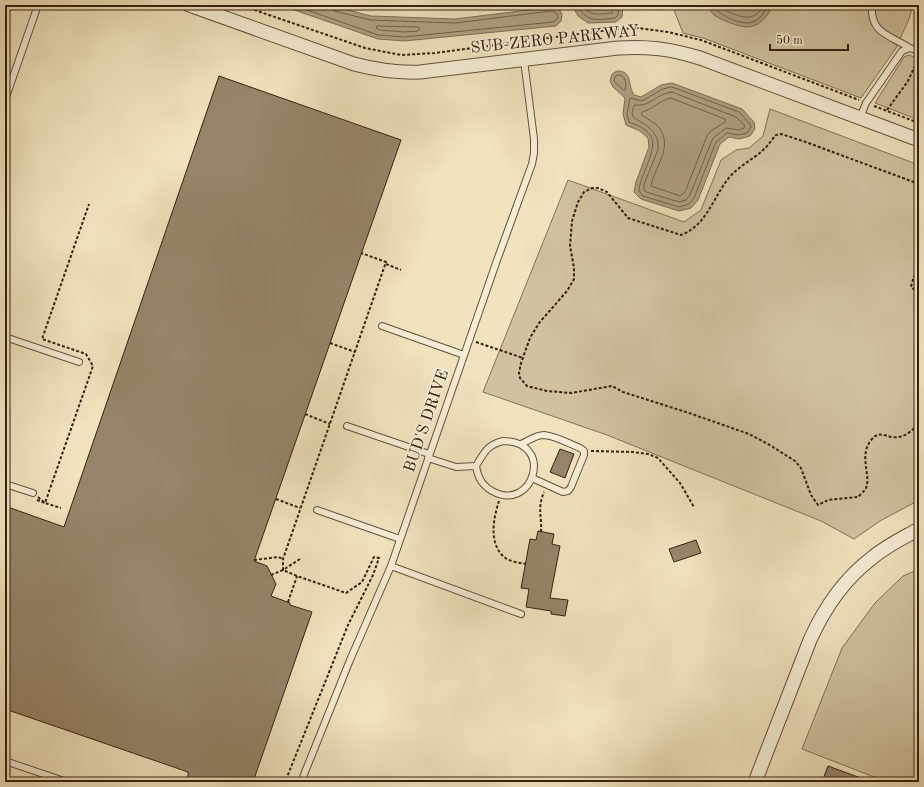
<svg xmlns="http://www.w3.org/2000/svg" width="924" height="787" viewBox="0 0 924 787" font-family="'Old Standard TT',serif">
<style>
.green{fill:#d0c2a0;stroke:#827158}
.water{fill:#b0a183;stroke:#7e6d55}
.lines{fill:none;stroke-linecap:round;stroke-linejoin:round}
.shore{stroke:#72604a;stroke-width:1}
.building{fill:#96856a;stroke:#342010}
.service-casing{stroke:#63513c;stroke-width:8}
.minor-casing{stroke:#63513c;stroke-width:15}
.path{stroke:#342010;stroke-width:2;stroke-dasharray:3 2;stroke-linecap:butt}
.service{stroke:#f5edd5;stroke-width:6}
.minor{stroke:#f5edd5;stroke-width:13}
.labels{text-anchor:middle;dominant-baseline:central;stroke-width:3.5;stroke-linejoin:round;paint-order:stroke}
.street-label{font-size:16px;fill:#342010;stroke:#f5edd5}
</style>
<rect width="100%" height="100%" fill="#f0e3be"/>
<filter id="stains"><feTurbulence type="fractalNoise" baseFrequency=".005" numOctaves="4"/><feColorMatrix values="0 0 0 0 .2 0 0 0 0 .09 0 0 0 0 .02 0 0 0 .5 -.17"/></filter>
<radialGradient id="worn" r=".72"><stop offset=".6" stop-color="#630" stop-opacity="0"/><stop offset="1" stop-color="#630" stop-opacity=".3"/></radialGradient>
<path class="green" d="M672 5H913L909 19 896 48 861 98 703 38 683 33Z
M909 55 919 59V120L875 103 904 57Z
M770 109 919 165V500L880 521 854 539 821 521 607 435 483 392 568 180 684 222 701 210 721 160 736 150 749 148 763 136Z
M919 569V782H887L802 749 842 648 875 603 903 576Z"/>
<path class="water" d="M280 5H329L371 16 455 19 553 7 559 9 562 14 561 21 556 26 404 41 378 39Z
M385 5H470L445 8Z
M572 5H623L622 17 616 22 588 23 578 16Z
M706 5H772C770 15 759 27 747 27 739 27 721 20 714 15 711 12 708 8 706 5Z
M617 71C633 71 627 84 634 95L641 97 661 85 672 83 742 109 754 122 755 129 750 136 739 139 729 137 720 144 698 200 691 208 679 211 641 199 634 192 636 182 649 147 648 138 640 131 626 125 623 114 625 98 613 87 610 81 612 74Z"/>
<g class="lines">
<path class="shore" d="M293 5 378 35 404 37 553 22 557 19 558 16 556 13 551 11 455 23 371 20 334 11 331 8V5
M577 5C587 23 597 20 615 18L618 15 619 5
M582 5C589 17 600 14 612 13L614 5
M711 5C719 14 735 23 748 23 757 23 765 13 768 5
M718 5C721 8 725 10 729 12 742 18 756 22 763 5
M377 26 418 27 420 29 418 31 404 32 380 30 377 29Z
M618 75C626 75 627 84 625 90H623L614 81 615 77Z
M672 87 739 112 750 124 751 127 747 133 739 135 727 133 716 142 694 198 689 204 679 207 643 196 639 191C639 176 660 148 650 135 645 128 637 125 629 122L627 114 630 98 642 101 663 89Z
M672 92 736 117 745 126 744 128 739 130 726 128 713 138 690 195 686 200 679 202 646 192 644 190V184L658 150C660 133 647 125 634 118L632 113 634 105C652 107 655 94 672 92Z
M671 98 725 119 726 120 725 122 711 131 707 136 685 192 680 196 651 186C654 168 673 148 660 129 655 122 646 119 641 114L642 112C652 110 660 100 671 98Z"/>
</g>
<path class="building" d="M219 76 401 140 254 561 267 566 276 584 271 596 290 603V605L312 612 253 782H188V772L5 709V506L64 527Z
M560 449 574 454 565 478 550 472Z
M538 531 554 534 552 544 560 546 550 598 568 600 565 616 551 614V611L526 607 529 589 521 588 530 539 536 540Z
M696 540 701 553 674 562 669 549Z
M828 766 869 781V782H822Z"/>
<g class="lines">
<g class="service-casing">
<path id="service" d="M872 5C870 34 890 35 910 48
M5 100 38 5
M860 118 866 103 902 51 910 48 919 51
M382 326 464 355
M5 337 79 362
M347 426 429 454
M503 441C556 441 533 514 492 491 482 485 478 478 476 466 484 453 487 445 503 441Z
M521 444C528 441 536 435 544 435 556 436 570 444 580 448L584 451V455L571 487 568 491 563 492 532 478
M428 458 456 467 476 466
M5 484 33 493
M317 510 400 539
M391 566 521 614
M5 761 67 782
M301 782 350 660 391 566 496 263 532 164 534 153V139L524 60"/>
</g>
<g class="minor-casing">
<path id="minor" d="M189 5 354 64C377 70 396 73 420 72L618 48C649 46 670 49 700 58L919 140
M755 782 810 640C824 609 844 579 872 558 886 546 903 538 919 529"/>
</g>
<path class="path" d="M240 5 365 48 401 55 435 53 609 30 638 28 668 32 701 40 859 100
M874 106 919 123
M887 110 908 81 918 59
M919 184 803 141 781 134 776 135C772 139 769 145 764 149 753 160 738 166 728 179 713 198 706 226 681 235L628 218 607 192 598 188H592L584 192 578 202 572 221 570 246 574 268V279L567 291 539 323 530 338 521 363 519 373 520 378 527 386 547 391 571 393 612 386 623 392 689 413 749 434 768 444 795 461 801 468 811 495 818 505 828 500 858 497C860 495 863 492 865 490 873 477 857 456 872 439 878 432 883 435 892 437 903 439 915 430 919 421
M919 215V216
M919 260C918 270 913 277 911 287L916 291H919
M386 264 401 270
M476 342 523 358
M330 343 355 352
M919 404V407
M305 414 330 424
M591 451 633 452 648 454 658 458 680 483 694 507
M38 497 45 503 61 508
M276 499 300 508
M37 500 45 503 93 366 86 354 42 339 89 204
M499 501C493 519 488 547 507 559 513 562 520 563 526 564
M541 532C542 515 537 509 544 492
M300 559 283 570V559L386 262 361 253
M254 560 278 557 283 559
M271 575 283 570 297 576 346 593 362 582 374 557 379 558 373 575 348 625 285 782
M288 602 297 576"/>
<use href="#service" class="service"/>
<use href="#minor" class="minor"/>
</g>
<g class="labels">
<g class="street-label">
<text transform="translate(555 40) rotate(-6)">SUB-ZERO PARKWAY</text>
<text transform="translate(427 421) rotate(-71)">BUD'S DRIVE</text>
</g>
</g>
<rect width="924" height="787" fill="none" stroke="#f0e3be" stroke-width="20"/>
<rect x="6" y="6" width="912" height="775" fill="none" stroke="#342010" stroke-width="2"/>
<rect x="10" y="10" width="904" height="767" fill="none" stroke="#342010"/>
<path d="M770 44v6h78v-6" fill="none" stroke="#342010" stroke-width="2"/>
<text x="776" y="44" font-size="12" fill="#342010" stroke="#f5edd5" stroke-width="3" paint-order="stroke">50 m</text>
<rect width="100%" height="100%" filter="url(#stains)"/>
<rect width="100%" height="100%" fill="url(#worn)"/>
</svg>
